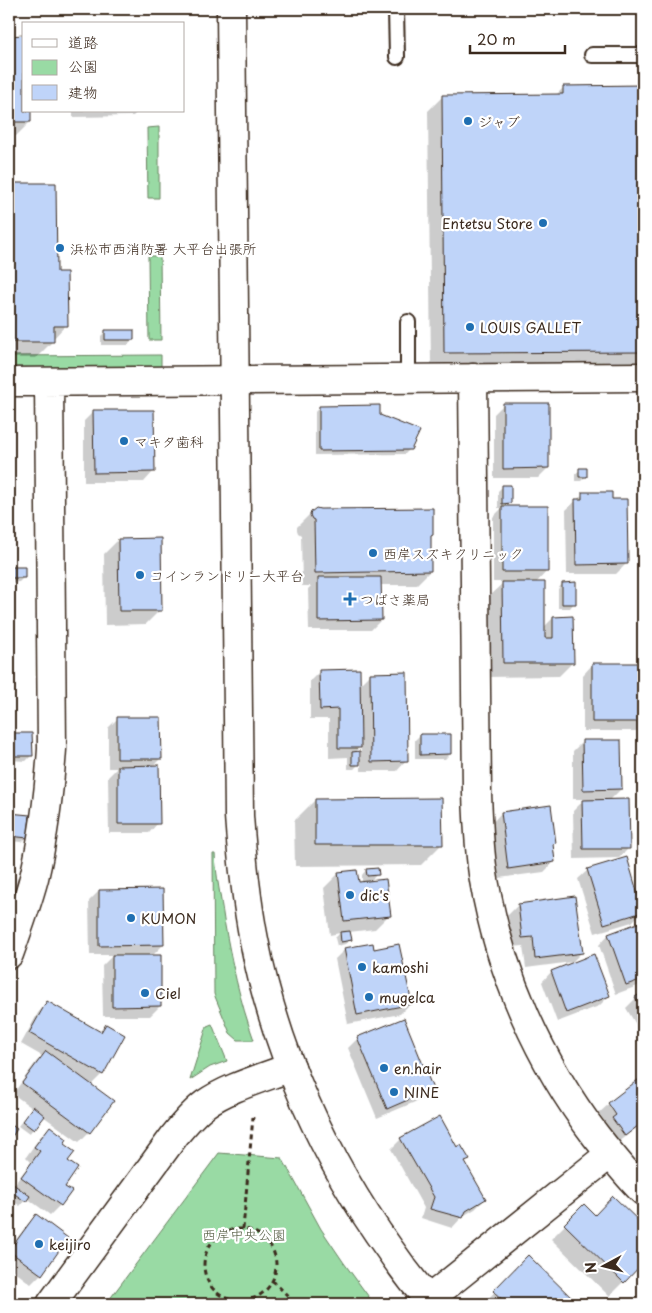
<svg xmlns="http://www.w3.org/2000/svg" width="652" height="1313" viewBox="0 0 652 1313" font-family="'Playpen Sans','Klee One',sans-serif">
<style>
.green{fill:#99daa4;stroke:#6a8261}
.shadow{fill:#0003;fill-rule:evenodd}
.building{fill:#bfd4f9;stroke:#3b2a1e}
.lines{fill:none;stroke-linecap:round;stroke-linejoin:round}
.lane-casing{stroke:#3b2a1e;stroke-width:18}
.street-casing{stroke:#3b2a1e;stroke-width:31}
.secondary-casing{stroke:#3b2a1e;stroke-width:31}
.path{stroke:#3b2a1e;stroke-width:3;stroke-dasharray:5 4;stroke-linecap:butt}
.lane{stroke:#fff;stroke-width:14}
.street{stroke:#fff;stroke-width:28}
.secondary{stroke:#fff;stroke-width:28}
.poi-dot{fill:#1f6fb2;stroke:#fff;stroke-width:2}
.labels{text-anchor:middle;dominant-baseline:central;stroke-width:4.5;stroke-linejoin:round;paint-order:stroke}
.poi-label{font-size:14px;fill:#3b2a1e;stroke:#fff;text-anchor:start}
.park-label{font-size:14px;fill:#575f46;stroke:#fff}
</style>
<rect width="100%" height="100%" fill="#fff"/>
<filter id="ink" filterUnits="userSpaceOnUse"><feTurbulence type="fractalNoise" baseFrequency=".02" numOctaves="2"/><feDisplacementMap in="SourceGraphic" scale="10" xChannelSelector="R" yChannelSelector="G"/><feConvolveMatrix kernelMatrix="1 2 1 2 8 2 1 2 1" color-interpolation-filters="sRGB"/></filter>
<g filter="url(#ink)">
<path class="green" d="M159 127V198H148L147 128Z
M148 256H160L161 340H149Z
M161 355V367L9 368V356Z
M213 854H215C216 876 221 898 224 920 231 960 240 1002 254 1040H238L230 1033 214 994Z
M212 1024 227 1061 210 1067 190 1080 207 1026Z
M219 1153 282 1158 321 1229 344 1263 374 1304H106Z"/>
<path class="shadow" d="M9 37H24V111L30 122 16 136H9Z
M643 86V356L634 365 431 366 428 111 442 97 555 96 564 87Z
M73 111H138L133 116 73 117Z
M55 184 56 273 66 325 53 339V341L36 358H9V185Z
M105 332 133 340 128 345H101V336Z
M504 404 548 468 538 478H494V414Z
M319 407 379 416 410 449 405 454 315 455V412Z
M94 411 153 472 144 482H84V421Z
M580 470 586 476 581 481H575V474Z
M503 486 510 503 505 507 547 571 536 583 544 627 553 618 573 662 559 676 489 677 488 597 504 582H493V517L502 508H498V491Z
M583 494 626 564 616 574H567L566 510Z
M314 510 430 537V571L416 585H380L381 620 371 630H309L308 589 311 586H302L301 535 298 533 297 530V527Z
M118 540 160 610 146 624 105 625 104 554Z
M12 568 24 577 19 582 9 583V572Z
M562 584 574 603 570 608H558V589Z
M643 664V723L636 731H583V675L592 665Z
M320 671 359 685 370 674 406 761 397 771H361V762L354 769H348V757L329 758V719H310V681ZM361 746V758L359 759 354 753Z
M117 719 161 758 152 767 158 823 149 833H109L108 777 117 768H108V728Z
M13 734 31 756 26 761 9 760V738Z
M420 735 450 754 445 759H415V740Z
M583 741 621 789 609 801 629 848 619 858 574 859 573 811 585 799H573V751Z
M315 800 442 844 421 865 295 866 294 821Z
M501 813 555 843 552 846 554 862 544 872 499 878 492 823Z
M10 814 27 837 22 842 9 841V815Z
M366 870 377 874 370 882 389 915 375 929 349 932 350 940 345 944 337 946 335 938 340 933 330 935 324 888 338 874 356 871 358 884 362 883V875Z
M588 870 642 912 632 922 595 933 578 879Z
M99 891 163 945 152 956 160 1006 150 1016H103L102 966 113 955H90L89 901Z
M574 897 582 952 572 962 526 968 523 946 512 947 508 915 518 905Z
M643 923V984L616 994 599 945 608 935Z
M345 949 373 950 410 1004 400 1014 348 1024 335 959Z
M593 956 609 996 599 1006 557 1022 542 982 551 972Z
M643 993V1036L626 1008 636 998Z
M47 1003 99 1032 106 1025 123 1035 102 1074 91 1085 112 1101 89 1132 79 1142 43 1116 29 1134 18 1126 32 1108 13 1094 36 1062 42 1056 21 1044 38 1013Z
M358 1038 432 1089 422 1099 377 1118 348 1048Z
M643 1078V1123L614 1145 603 1129 607 1125 599 1113 609 1104Z
M50 1128 62 1144 67 1162 63 1187 70 1191 60 1205 50 1215 27 1198 20 1206 9 1198V1190L14 1185 31 1162 26 1157 40 1137Z
M401 1139 457 1149 468 1160 465 1163 485 1199 475 1209 463 1216 452 1228 421 1218 424 1208 391 1149Z
M613 1198 643 1227V1262L609 1296 551 1239 570 1220 595 1217Z
M36 1215 41 1274 31 1284 9 1267V1249L27 1225Z
M528 1257 576 1304H487L485 1302Z"/>
<path class="building" d="M24 35V111H31V122H9V36Z
M643 85V352L444 353 442 95 563 94V86Z
M9 183H56L57 272H67L68 326H54V342H9Z
M105 330H134V340H105Z
M503 403H549V468L503 469Z
M380 405V415L420 431 411 450 319 451V406Z
M93 410H154L155 472 94 473Z
M579 468H587V477H579Z
M502 485H511V503L502 504Z
M582 492H612V499H627L628 564 576 565 575 499H582Z
M502 506H548V572H502Z
M316 508 320 509 433 508V535L431 536V571L315 573 314 520 312 519 310 515 311 512Z
M161 538 162 611H119L118 539Z
M12 567H25V578H12Z
M318 577H381L382 620 318 621Z
M502 582H545V638H553V617L573 616 574 663H503Z
M576 582V604H562V583Z
M592 663H643V722H592Z
M360 669 361 748H338V709L320 710 319 670Z
M407 672 408 761 371 762 370 673Z
M117 717H161L162 759H117Z
M12 733H32L33 756H12Z
M420 734H451V754L420 755Z
M582 740H621L622 789 583 790Z
M360 751V765H352V752Z
M159 765 160 824H118V766Z
M442 798 443 845H315V799Z
M629 799 630 849H583L582 800Z
M551 805 556 843 553 844 555 862 508 869 501 812Z
M9 813 30 815 28 838 9 836Z
M627 857 643 912 604 924 587 869Z
M378 868 379 875 367 876 366 869Z
M357 870 359 882 386 879 391 916 344 921 338 872Z
M163 889 164 945 99 946V890Z
M575 896 583 953 535 959 533 937 522 938 518 904Z
M643 921V979L626 985 608 934Z
M350 931 352 940 341 942 340 932Z
M373 943 374 949 399 944 412 1004 357 1015 344 948Z
M594 954 610 996 566 1013 551 971Z
M112 955H161V1006L112 1007Z
M643 992V1011L635 997Z
M47 1001 101 1032 106 1024 125 1035 103 1075 29 1033Z
M404 1018 433 1089 387 1109 357 1037Z
M46 1051 114 1101 90 1133 22 1083Z
M643 1076V1122L625 1136 612 1118 616 1115 608 1103Z
M33 1106 45 1116 34 1130 22 1121Z
M440 1116 457 1147 461 1145 470 1160 465 1162 486 1199 466 1211 463 1218 430 1209 434 1197 400 1138Z
M9 1123 17 1129 9 1141Z
M50 1126 67 1139 64 1144 75 1152 68 1161 78 1168 65 1187 72 1191 61 1206 21 1177 40 1151 34 1147Z
M13 1184 30 1196 26 1202 9 1190Z
M613 1196 643 1225V1263L624 1283 564 1224 584 1204 595 1215Z
M36 1214 68 1238 42 1275 9 1251Z
M528 1255 578 1304H507L493 1291Z"/>
<g class="lines">
<g class="lane-casing">
<path id="lane" d="M396 9 397 57
M592 55H643
M408 322V379"/>
</g>
<g class="street-casing">
<path id="street" d="M473 378 477 793C478 822 479 851 484 880 500 973 539 1061 596 1136 611 1155 626 1174 643 1191
M9 382 643 377
M9 954C18 929 27 904 34 878 44 835 49 793 52 749L49 382
M428 1300 610 1154
M51 1304 175 1135C184 1124 193 1113 205 1104 229 1087 263 1078 291 1067"/>
</g>
<g class="secondary-casing">
<path id="secondary" d="M231 9 239 816C242 858 246 899 254 940 275 1050 325 1160 390 1250 403 1269 417 1287 432 1304"/>
</g>
<path class="path" d="M243 1229 253 1117
M204 1265a36 36 0 1 1 72 0a36 36 0 1 1-72 0Z
M272 1280 288 1296 293 1304
M221 1304 224 1297"/>
<use href="#lane" class="lane"/>
<use href="#street" class="street"/>
<use href="#secondary" class="secondary"/>
</g>
</g>
<g class="poi-dot">
<circle cx="468" cy="121" r="5"/>
<circle cx="543" cy="223" r="5"/>
<circle cx="60" cy="248" r="5"/>
<circle cx="470" cy="327" r="5"/>
<circle cx="124" cy="441" r="5"/>
<circle cx="373" cy="553" r="5"/>
<circle cx="140" cy="575" r="5"/>
<path d="M347.5 591.5h5v5h5v5h-5v5h-5v-5h-5v-5h5z"/>
<circle cx="350" cy="895" r="5"/>
<circle cx="131" cy="918" r="5"/>
<circle cx="362" cy="967" r="5"/>
<circle cx="145" cy="993" r="5"/>
<circle cx="369" cy="997" r="5"/>
<circle cx="384" cy="1068" r="5"/>
<circle cx="394" cy="1092" r="5"/>
<circle cx="39" cy="1244" r="5"/>
</g>
<g class="labels">
<g class="poi-label">
<text x="478" y="121">ジャブ</text>
<text x="533" y="223" text-anchor="end">Entetsu Store</text>
<text x="70" y="248">浜松市西消防署 大平台出張所</text>
<text x="480" y="327">LOUIS GALLET</text>
<text x="134" y="441">マキタ歯科</text>
<text x="383" y="553">西岸スズキクリニック</text>
<text x="150" y="575">コインランドリー大平台</text>
<text x="360" y="599">つばさ薬局</text>
<text x="360" y="895">dic's</text>
<text x="141" y="918">KUMON</text>
<text x="372" y="967">kamoshi</text>
<text x="155" y="993">Ciel</text>
<text x="379" y="997">mugelca</text>
<text x="394" y="1068">en.hair</text>
<text x="404" y="1092">NINE</text>
<text x="49" y="1244">keijiro</text>
</g>
<g class="park-label">
<text x="244" y="1234">西岸中央公園</text>
</g>
</g>
<rect width="652" height="1313" fill="none" stroke="#fff" stroke-width="30"/>
<rect x="15" y="15" width="622" height="1283" fill="none" stroke="#3b2a1e" stroke-width="2" filter="url(#ink)"/>
<rect x="22" y="22" width="162" height="90" fill="#ffffff" stroke="#b1aaa5"/>
<rect x="32" y="39" width="25" height="8" fill="#ffffff" stroke="#b1aaa5"/>
<text x="68" y="48" font-size="15" fill="#3b2a1e">道路</text>
<rect x="32" y="60" width="25" height="15" fill="#99daa4" stroke="#b1aaa5"/>
<text x="68" y="72" font-size="15" fill="#3b2a1e">公園</text>
<rect x="32" y="85" width="25" height="15" fill="#bfd4f9" stroke="#b1aaa5"/>
<text x="68" y="98" font-size="15" fill="#3b2a1e">建物</text>
<g transform="translate(604 1266) rotate(263)" stroke="#ffffff" stroke-width="4" paint-order="stroke">
<path d="M0-4L9 19L0 12L-9 19Z" fill="#3b2a1e"/>
<text y="-8" font-size="14" font-weight="bold" text-anchor="middle" fill="#3b2a1e">N</text>
</g>
<path d="M470 45v8h95v-8" fill="none" stroke="#3b2a1e" stroke-width="2.5"/>
<text x="477" y="45" font-size="15" fill="#3b2a1e" stroke="#ffffff" stroke-width="4" paint-order="stroke">20 m</text>
</svg>
